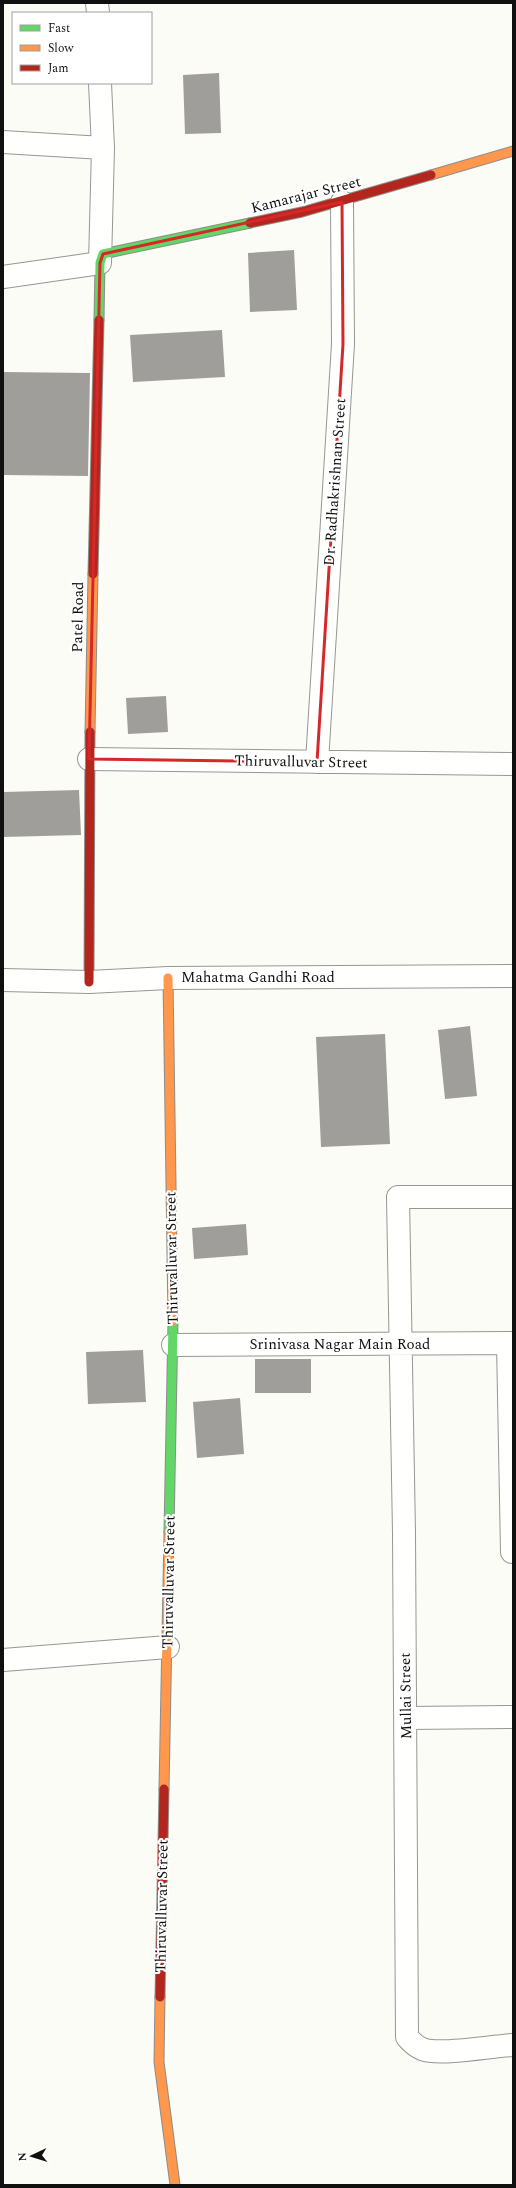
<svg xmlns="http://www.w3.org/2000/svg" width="516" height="2188" viewBox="0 0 516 2188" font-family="Spectral,serif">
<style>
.building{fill:#a09e9b}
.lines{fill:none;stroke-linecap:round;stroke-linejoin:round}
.street-casing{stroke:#969694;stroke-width:24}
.fast-casing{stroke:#8d8d8a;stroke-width:11}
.slow-casing{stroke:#8d8d8a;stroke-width:11}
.jam-casing{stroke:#8d8d8a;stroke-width:11}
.street{stroke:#fffffe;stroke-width:22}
.fast{stroke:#63d668;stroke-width:9}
.slow{stroke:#ff974d;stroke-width:9}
.jam{stroke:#b3261e;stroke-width:9}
.marked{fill:none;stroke:#d62828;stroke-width:3;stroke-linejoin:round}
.labels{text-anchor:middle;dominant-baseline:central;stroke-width:4;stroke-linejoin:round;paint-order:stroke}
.street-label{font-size:15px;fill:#101010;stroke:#fff}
</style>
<rect width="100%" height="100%" fill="#fcfcf6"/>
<path class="building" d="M219 73 221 133 185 134 183 75Z
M294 250 297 310 250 312 248 253Z
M222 330 225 377 133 382 130 335Z
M3 372 90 373 88 476 3 475Z
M166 696 168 732 128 734 126 698Z
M79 790 81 835 3 837V792Z
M470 1026 477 1096 445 1099 438 1030Z
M385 1034 390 1144 321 1147 316 1037Z
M246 1224 248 1255 194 1259 192 1228Z
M143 1350 146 1402 88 1404 86 1352Z
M255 1359H311V1393H255Z
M240 1398 244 1454 197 1458 193 1402Z"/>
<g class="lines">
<g class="street-casing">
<path id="street" d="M97 3 98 13
M3 142 103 148
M3 277 100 263 103 148 100 83
M89 759 513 764
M317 762 343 344 342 202
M3 980 89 982 168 978 513 976
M513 1197H398L404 1533 407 2037C412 2043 415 2046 422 2049 440 2056 491 2046 513 2045
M508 1343 512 1552
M173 1345 513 1343
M3 1660 168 1647
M406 1718 513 1717"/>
</g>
<g class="fast-casing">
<path id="fast" d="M99 320 100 263 103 254 250 223
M169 1532 173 1321"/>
</g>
<g class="slow-casing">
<path id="slow" d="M431 175 513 151
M90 732 93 574
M168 978 173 1321
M164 1789 169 1532
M160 1997 159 2062 175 2185"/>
</g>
<g class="jam-casing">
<path id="jam" d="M250 223 302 212 431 175
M93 574 99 320
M89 982 90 732
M160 1997 164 1789"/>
</g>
<use href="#street" class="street"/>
<use href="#fast" class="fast"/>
<use href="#slow" class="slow"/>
<use href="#jam" class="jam"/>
</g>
<path class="marked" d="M342 202 343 344 317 762 89 759 100 263 103 254Z"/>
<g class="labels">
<g class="street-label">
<text transform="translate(306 195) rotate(-14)">Kamarajar Street</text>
<text transform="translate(335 482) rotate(-86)">Dr. Radhakrishnan Street</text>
<text transform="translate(78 617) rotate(-89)">Patel Road</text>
<text transform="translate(301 762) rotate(1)">Thiruvalluvar Street</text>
<text x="258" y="977">Mahatma Gandhi Road</text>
<text transform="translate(172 1258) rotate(-91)">Thiruvalluvar Street</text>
<text x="340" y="1344">Srinivasa Nagar Main Road</text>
<text transform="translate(169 1582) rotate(-89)">Thiruvalluvar Street</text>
<text transform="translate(406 1696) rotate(-91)">Mullai Street</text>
<text transform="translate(162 1906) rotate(-89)">Thiruvalluvar Street</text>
</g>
</g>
<rect width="516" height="2188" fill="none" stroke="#101010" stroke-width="8"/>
<rect x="12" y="12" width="140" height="72" fill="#ffffff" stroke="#9f9f9f"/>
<rect x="20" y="25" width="20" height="6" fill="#63d668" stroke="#9f9f9f"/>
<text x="48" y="32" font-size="12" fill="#101010">Fast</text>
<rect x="20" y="45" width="20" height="6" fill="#ff974d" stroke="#9f9f9f"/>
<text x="48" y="52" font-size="12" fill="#101010">Slow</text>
<rect x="20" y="65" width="20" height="6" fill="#b3261e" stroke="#9f9f9f"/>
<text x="48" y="72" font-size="12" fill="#101010">Jam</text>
<g transform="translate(32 2156) rotate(266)" stroke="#ffffff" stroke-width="3" paint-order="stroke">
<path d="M0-3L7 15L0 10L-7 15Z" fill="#101010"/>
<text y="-6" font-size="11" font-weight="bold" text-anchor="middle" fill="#101010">N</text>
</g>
</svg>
